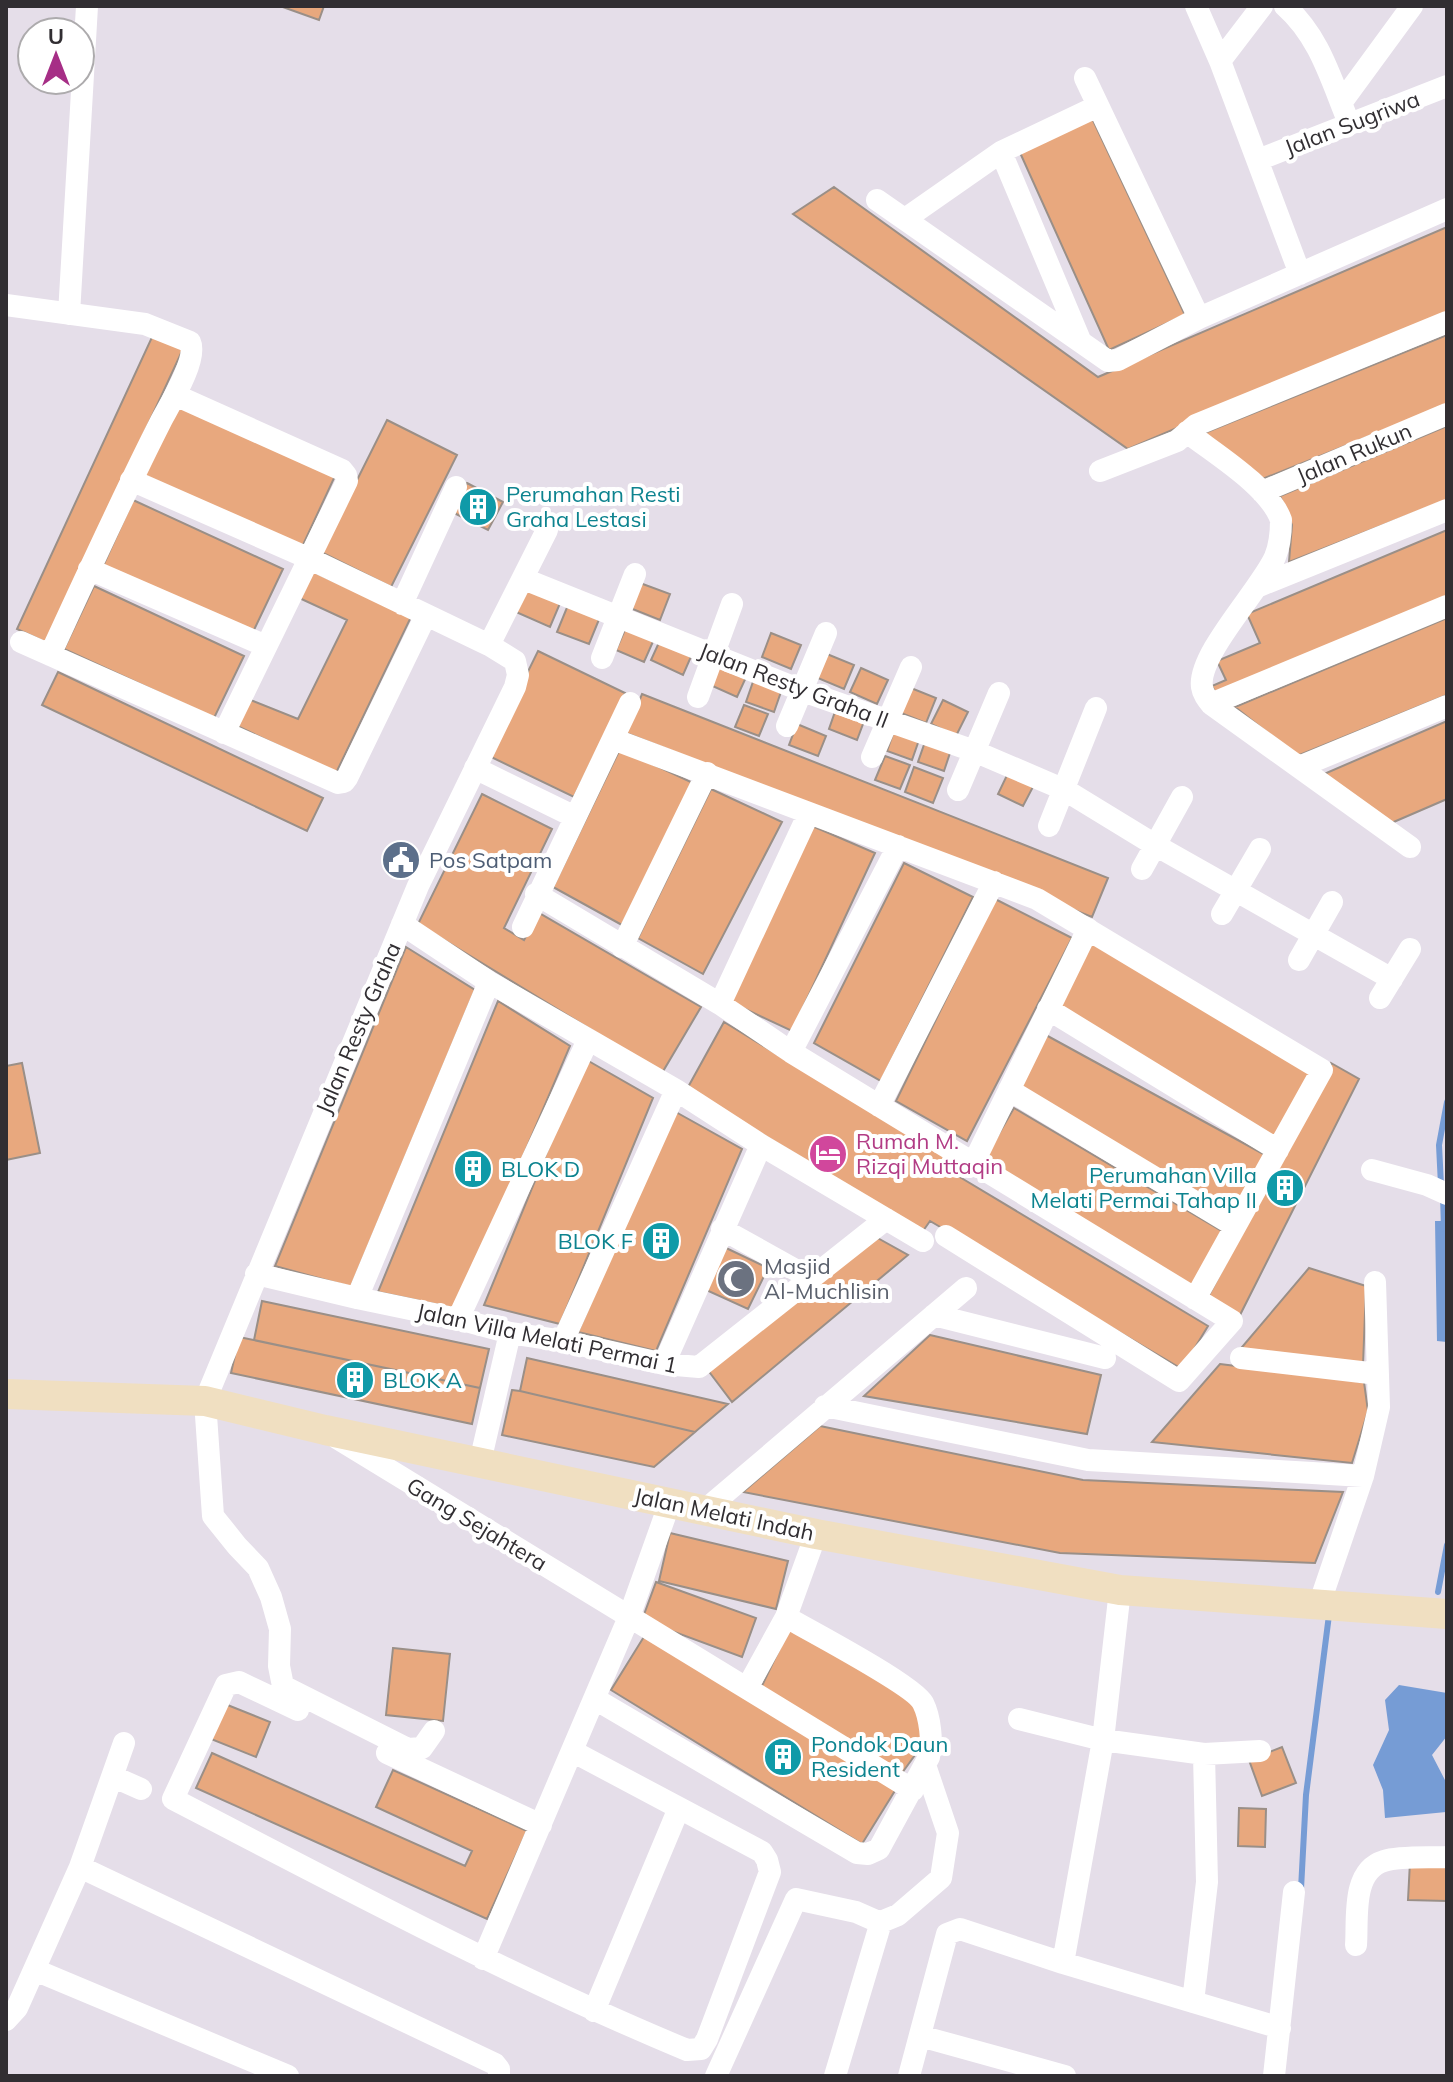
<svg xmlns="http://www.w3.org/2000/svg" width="1453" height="2082" viewBox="0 0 1453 2082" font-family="Mulish,sans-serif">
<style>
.water{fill:#769cd5}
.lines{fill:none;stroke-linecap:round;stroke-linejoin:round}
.stream{stroke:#769cd5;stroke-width:6}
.building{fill:#e8a87e;stroke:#9a8f87;stroke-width:2}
.street{stroke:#fff;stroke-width:22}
.secondary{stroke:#f0dfc1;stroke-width:30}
.labels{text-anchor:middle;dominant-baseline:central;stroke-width:8;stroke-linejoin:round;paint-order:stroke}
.street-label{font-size:22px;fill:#312e32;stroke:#fff}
.culture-label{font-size:22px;fill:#0d838f;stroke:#fff;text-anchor:start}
.service-label{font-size:22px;fill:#4e5e75;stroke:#fff;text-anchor:start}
.hotel-label{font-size:22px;fill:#b23c85;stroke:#fff;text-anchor:start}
.worship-label{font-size:22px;fill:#5b616d;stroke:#fff;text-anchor:start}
</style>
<rect width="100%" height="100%" fill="#e5dee9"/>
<path class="water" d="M1435 1221H1447V1342L1437 1341Z
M1399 1685 1447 1693V1736L1432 1755 1446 1782V1812L1385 1818 1383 1790 1373 1765 1389 1730 1385 1700Z"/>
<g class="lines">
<path class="stream" d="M1441 1185 1439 1145 1447 1102
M1443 1196 1444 1229
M1438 1592 1447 1545
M1301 1889 1306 1795 1329 1615"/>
</g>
<path class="building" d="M280 6H324L319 20Z
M1091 116 1185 315 1109 350 1017 146Z
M834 187 1098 377 1447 227V312L1128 449 793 214Z
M153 335 183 349 47 643 17 629Z
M1447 335V405L1260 480 1202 434Z
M176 403 335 476 302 547 143 475Z
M387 420 457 455 391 587 321 552Z
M1447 426V500L1289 562 1292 525 1280 496Z
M467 483 503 502 488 530 452 512Z
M133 500 283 569 252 634 103 566Z
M1447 530V602L1218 698 1212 686 1226 680 1217 661 1260 643 1247 614Z
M310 570 411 617 336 773 235 725 248 699 298 719 347 620 297 597Z
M640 583 670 594 660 620 630 608Z
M94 586 244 656 214 718 64 649Z
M528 586 561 601 550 627 516 612Z
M568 605 600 617 589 644 557 632Z
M1447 618V695L1297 756 1235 707Z
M627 625 655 637 644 662 616 650Z
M771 633 801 645 791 669 762 657Z
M661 638 693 652 683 675 651 660Z
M538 651 625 693 574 797 487 755Z
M822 652 854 665 844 689 813 676Z
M718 660 748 673 737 697 708 684Z
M861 668 888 680 877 704 850 692Z
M58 672 323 798 307 831 42 705Z
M755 676 783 686 774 712 746 702Z
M906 686 936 698 926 723 896 711Z
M642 694 1108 878 1092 917 626 733Z
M943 700 968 712 956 736 931 724Z
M744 705 768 714 759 736 735 727Z
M837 706 866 716 857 740 829 729Z
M1447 721V799L1389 824 1324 774Z
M797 724 826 736 818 756 789 745Z
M895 728 920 737 912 760 887 751Z
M926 739 952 747 944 771 918 762Z
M620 749 693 783 622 925 553 887Z
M885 756 910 765 900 789 875 780Z
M914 767 943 778 933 803 905 792Z
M1009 771 1035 783 1023 806 998 794Z
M711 789 782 822 703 974 638 938Z
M482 794 552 829 504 928 524 940 539 913 701 1007 662 1073 418 924Z
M810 825 875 853 792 1031 728 1001Z
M397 851 410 857 404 869 392 863Z
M904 863 973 897 881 1081 814 1043Z
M995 899 1072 938 967 1141 896 1101Z
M1089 933 1319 1070 1277 1147 1052 1009Z
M406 947 475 990 351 1287 275 1266Z
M498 1001 570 1046 458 1309 378 1292Z
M724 1022 958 1164 953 1173 1208 1326 1182 1369 930 1221 923 1231 687 1089Z
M1044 1034 1267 1156 1234 1213 1018 1087Z
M585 1059 653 1098 560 1324 484 1305Z
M22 1063 40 1153 6 1160V1066Z
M1331 1063 1359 1079 1240 1315 1208 1297Z
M1014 1108 1225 1233 1193 1286 983 1161Z
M674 1111 742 1149 656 1351 578 1332Z
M874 1236 908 1255 732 1402 707 1369Z
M724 1247 768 1268 748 1309 704 1289Z
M1309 1268 1366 1286 1363 1366 1237 1353Z
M262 1301 489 1349 480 1388 254 1340Z
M930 1335 1101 1375 1087 1434 864 1396Z
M239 1337 480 1388 472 1424 231 1373Z
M527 1358 728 1404 695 1432 520 1391Z
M1220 1364 1364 1382 1368 1411 1352 1463 1152 1442Z
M512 1390 520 1391 695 1432 654 1467 502 1435Z
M820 1426 1083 1480 1343 1492 1315 1563 1060 1553 743 1492Z
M670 1533 788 1561 776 1609 659 1581Z
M656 1582 756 1618 742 1657 642 1620Z
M790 1627 917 1701 923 1744 902 1773 759 1692Z
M645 1635 896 1789 862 1844 611 1690Z
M393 1648 450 1654 443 1721 386 1715Z
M220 1702 270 1722 256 1757 206 1737Z
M1282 1747 1296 1783 1262 1796 1249 1760Z
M212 1753 465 1866 472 1851 376 1807 393 1770 527 1831 487 1919 196 1788Z
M1239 1808 1266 1809 1265 1847 1238 1846Z
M1410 1862 1447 1863V1901L1408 1900Z"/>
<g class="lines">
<path class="street" d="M1196 6 1220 61 1300 274
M1285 6C1320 37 1331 80 1349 123
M1220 61 1262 6
M1085 78 1199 318
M1341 103 1412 6
M1001 152 1080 340
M1258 160 1447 86
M877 200 1108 361 1118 360 1199 318 1447 209
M905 219 1001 152 1098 106
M6 305 145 324 190 342C198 359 170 404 161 421 122 498 86 577 50 655
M69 314 87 6
M175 395 342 470 346 475 347 481 224 733
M1187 432C1215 454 1269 486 1281 520 1281 532 1280 545 1275 557 1261 589 1197 655 1202 687 1203 694 1207 699 1211 704L1410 847
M1100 471 1177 441 1196 425 1447 322
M131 480 308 558 489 645 515 661 518 675 515 687 418 886 205 1401 213 1516 237 1546 258 1568 271 1597 280 1629 279 1666 283 1686 408 1749 422 1748 434 1731
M1262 492 1447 414
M89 569 266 646
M524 579 803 691 974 751 1065 790 1155 845 1392 979
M1259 586 1447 510
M402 604 456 487
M21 642 338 783 344 782 347 778 426 615
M489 645 547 530
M602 658 635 574
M698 697 732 604
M1211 704 1447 606
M787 726 826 633
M613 739 1037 899 1322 1070 1195 1299
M872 757 911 667
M1299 767 1447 706
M475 768 575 817
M958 790 999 693
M1049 826 1096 708
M1142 869 1182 797
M536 894 720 1004 791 1052 1232 1321 1179 1381 946 1236
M1222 914 1260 849
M402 924 489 982 676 1090 761 1145 923 1241
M523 927 630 703
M622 947 707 773
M1299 960 1332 902
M1380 998 1410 949
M720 1004 809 813
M1048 1009 1278 1150
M791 1052 898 846
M1009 1090 1235 1226
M879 1106 994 882
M973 1164 1088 929
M1372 1170 1427 1185 1447 1194
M722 1229 810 1278
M256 1274 357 1298 458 1319 510 1333 563 1341 664 1364 699 1367 886 1219
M357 1298 489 982
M934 1315 1105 1358
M458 1319 588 1040
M563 1341 676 1090
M1241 1358 1378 1374
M664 1364 761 1145
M825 1406 1088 1460 1363 1476
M337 1438 913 1790
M480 1462 510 1333
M705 1510 966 1288
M1319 1605 1363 1476 1379 1407 1375 1282
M747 1688 786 1617 816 1534
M595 1699 857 1853 868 1854 879 1849 929 1757C933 1742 930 1717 923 1703 915 1686 809 1630 786 1617
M298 1710 239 1682 226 1685 173 1799C343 1887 511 1977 687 2050L701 2049 707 2039 770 1872 767 1860 762 1852 572 1751
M1019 1719 1103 1740 1204 1754 1260 1751
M387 1753 541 1825
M114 1777 141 1789
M80 1867 124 1743
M1356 1945C1358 1919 1351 1871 1384 1861 1400 1856 1429 1858 1447 1857
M483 1959 629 1617 670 1502
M1063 1963 1103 1740 1120 1590
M35 1970 288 2076
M1193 2002 1207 1882 1204 1754
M594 2011 679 1808
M6 2020 17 2008 80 1867 495 2064 499 2069V2076
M920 2036 1065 2076
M716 2076 796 1899 856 1912 881 1923
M835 2076 881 1922 898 1915 941 1878 948 1833 925 1765
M909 2076 947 1934 960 1929 1063 1963 1280 2028
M1274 2076 1294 1892"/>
<path class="secondary" d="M6 1394 205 1401 325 1430 816 1534 1120 1590 1447 1614"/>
</g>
<defs>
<g id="building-disc" transform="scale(2)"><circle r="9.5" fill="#0f9aa8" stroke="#fff"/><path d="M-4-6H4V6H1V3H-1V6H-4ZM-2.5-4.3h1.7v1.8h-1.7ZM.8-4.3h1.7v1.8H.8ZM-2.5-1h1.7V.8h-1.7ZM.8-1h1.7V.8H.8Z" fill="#fff"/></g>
<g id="civic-disc" transform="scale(2)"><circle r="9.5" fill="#5c6f8a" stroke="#fff"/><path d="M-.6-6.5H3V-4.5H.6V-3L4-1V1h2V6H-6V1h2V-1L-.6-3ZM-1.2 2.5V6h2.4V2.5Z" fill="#fff"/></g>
<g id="hotel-disc" transform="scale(2)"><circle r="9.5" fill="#d1479c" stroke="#fff"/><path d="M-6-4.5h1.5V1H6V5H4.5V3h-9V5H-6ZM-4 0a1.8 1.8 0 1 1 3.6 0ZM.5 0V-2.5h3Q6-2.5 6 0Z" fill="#fff"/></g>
<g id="mosque-disc" transform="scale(2)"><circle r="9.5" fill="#6b7280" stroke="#fff"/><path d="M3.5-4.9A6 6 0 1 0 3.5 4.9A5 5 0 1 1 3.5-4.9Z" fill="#fff"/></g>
</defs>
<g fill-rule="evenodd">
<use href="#building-disc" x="478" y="507"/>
<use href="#civic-disc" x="401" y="860"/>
<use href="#hotel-disc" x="828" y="1154"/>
<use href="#building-disc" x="473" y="1169"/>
<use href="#building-disc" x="1285" y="1188"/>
<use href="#building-disc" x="661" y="1241"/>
<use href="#mosque-disc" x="736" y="1279"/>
<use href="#building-disc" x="355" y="1380"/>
<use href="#building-disc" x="783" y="1757"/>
</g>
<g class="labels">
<g class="street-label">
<text transform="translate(1352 123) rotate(-21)">Jalan Sugriwa</text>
<text transform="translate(1354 453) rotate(-23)">Jalan Rukun</text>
<text transform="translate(794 685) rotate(21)">Jalan Resty Graha II</text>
<text transform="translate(358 1028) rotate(-67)">Jalan Resty Graha</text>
<text transform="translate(547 1338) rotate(12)">Jalan Villa Melati Permai 1</text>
<text transform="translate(724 1514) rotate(12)">Jalan Melati Indah</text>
<text transform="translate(477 1524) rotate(31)">Gang Sejahtera</text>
</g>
<g class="culture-label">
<text x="506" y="494">Perumahan Resti<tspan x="506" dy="25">Graha Lestasi</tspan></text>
<text x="501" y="1169">BLOK D</text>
<text x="1257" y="1175" text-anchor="end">Perumahan Villa<tspan x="1257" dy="25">Melati Permai Tahap II</tspan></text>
<text x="633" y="1241" text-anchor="end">BLOK F</text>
<text x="383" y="1380">BLOK A</text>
<text x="811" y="1744">Pondok Daun<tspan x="811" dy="25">Resident</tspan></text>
</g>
<g class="service-label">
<text x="429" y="860">Pos Satpam</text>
</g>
<g class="hotel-label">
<text x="856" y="1141">Rumah M.<tspan x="856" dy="25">Rizqi Muttaqin</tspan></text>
</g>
<g class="worship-label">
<text x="764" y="1266">Masjid<tspan x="764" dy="25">Al-Muchlisin</tspan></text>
</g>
</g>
<rect width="1453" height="2082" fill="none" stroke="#312e32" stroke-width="16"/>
<g transform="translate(56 56)"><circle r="38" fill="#ffffff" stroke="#adabad" stroke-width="2"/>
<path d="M0-6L14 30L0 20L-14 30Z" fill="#a62e86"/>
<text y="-12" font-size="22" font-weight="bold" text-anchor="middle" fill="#312e32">U</text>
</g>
</svg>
